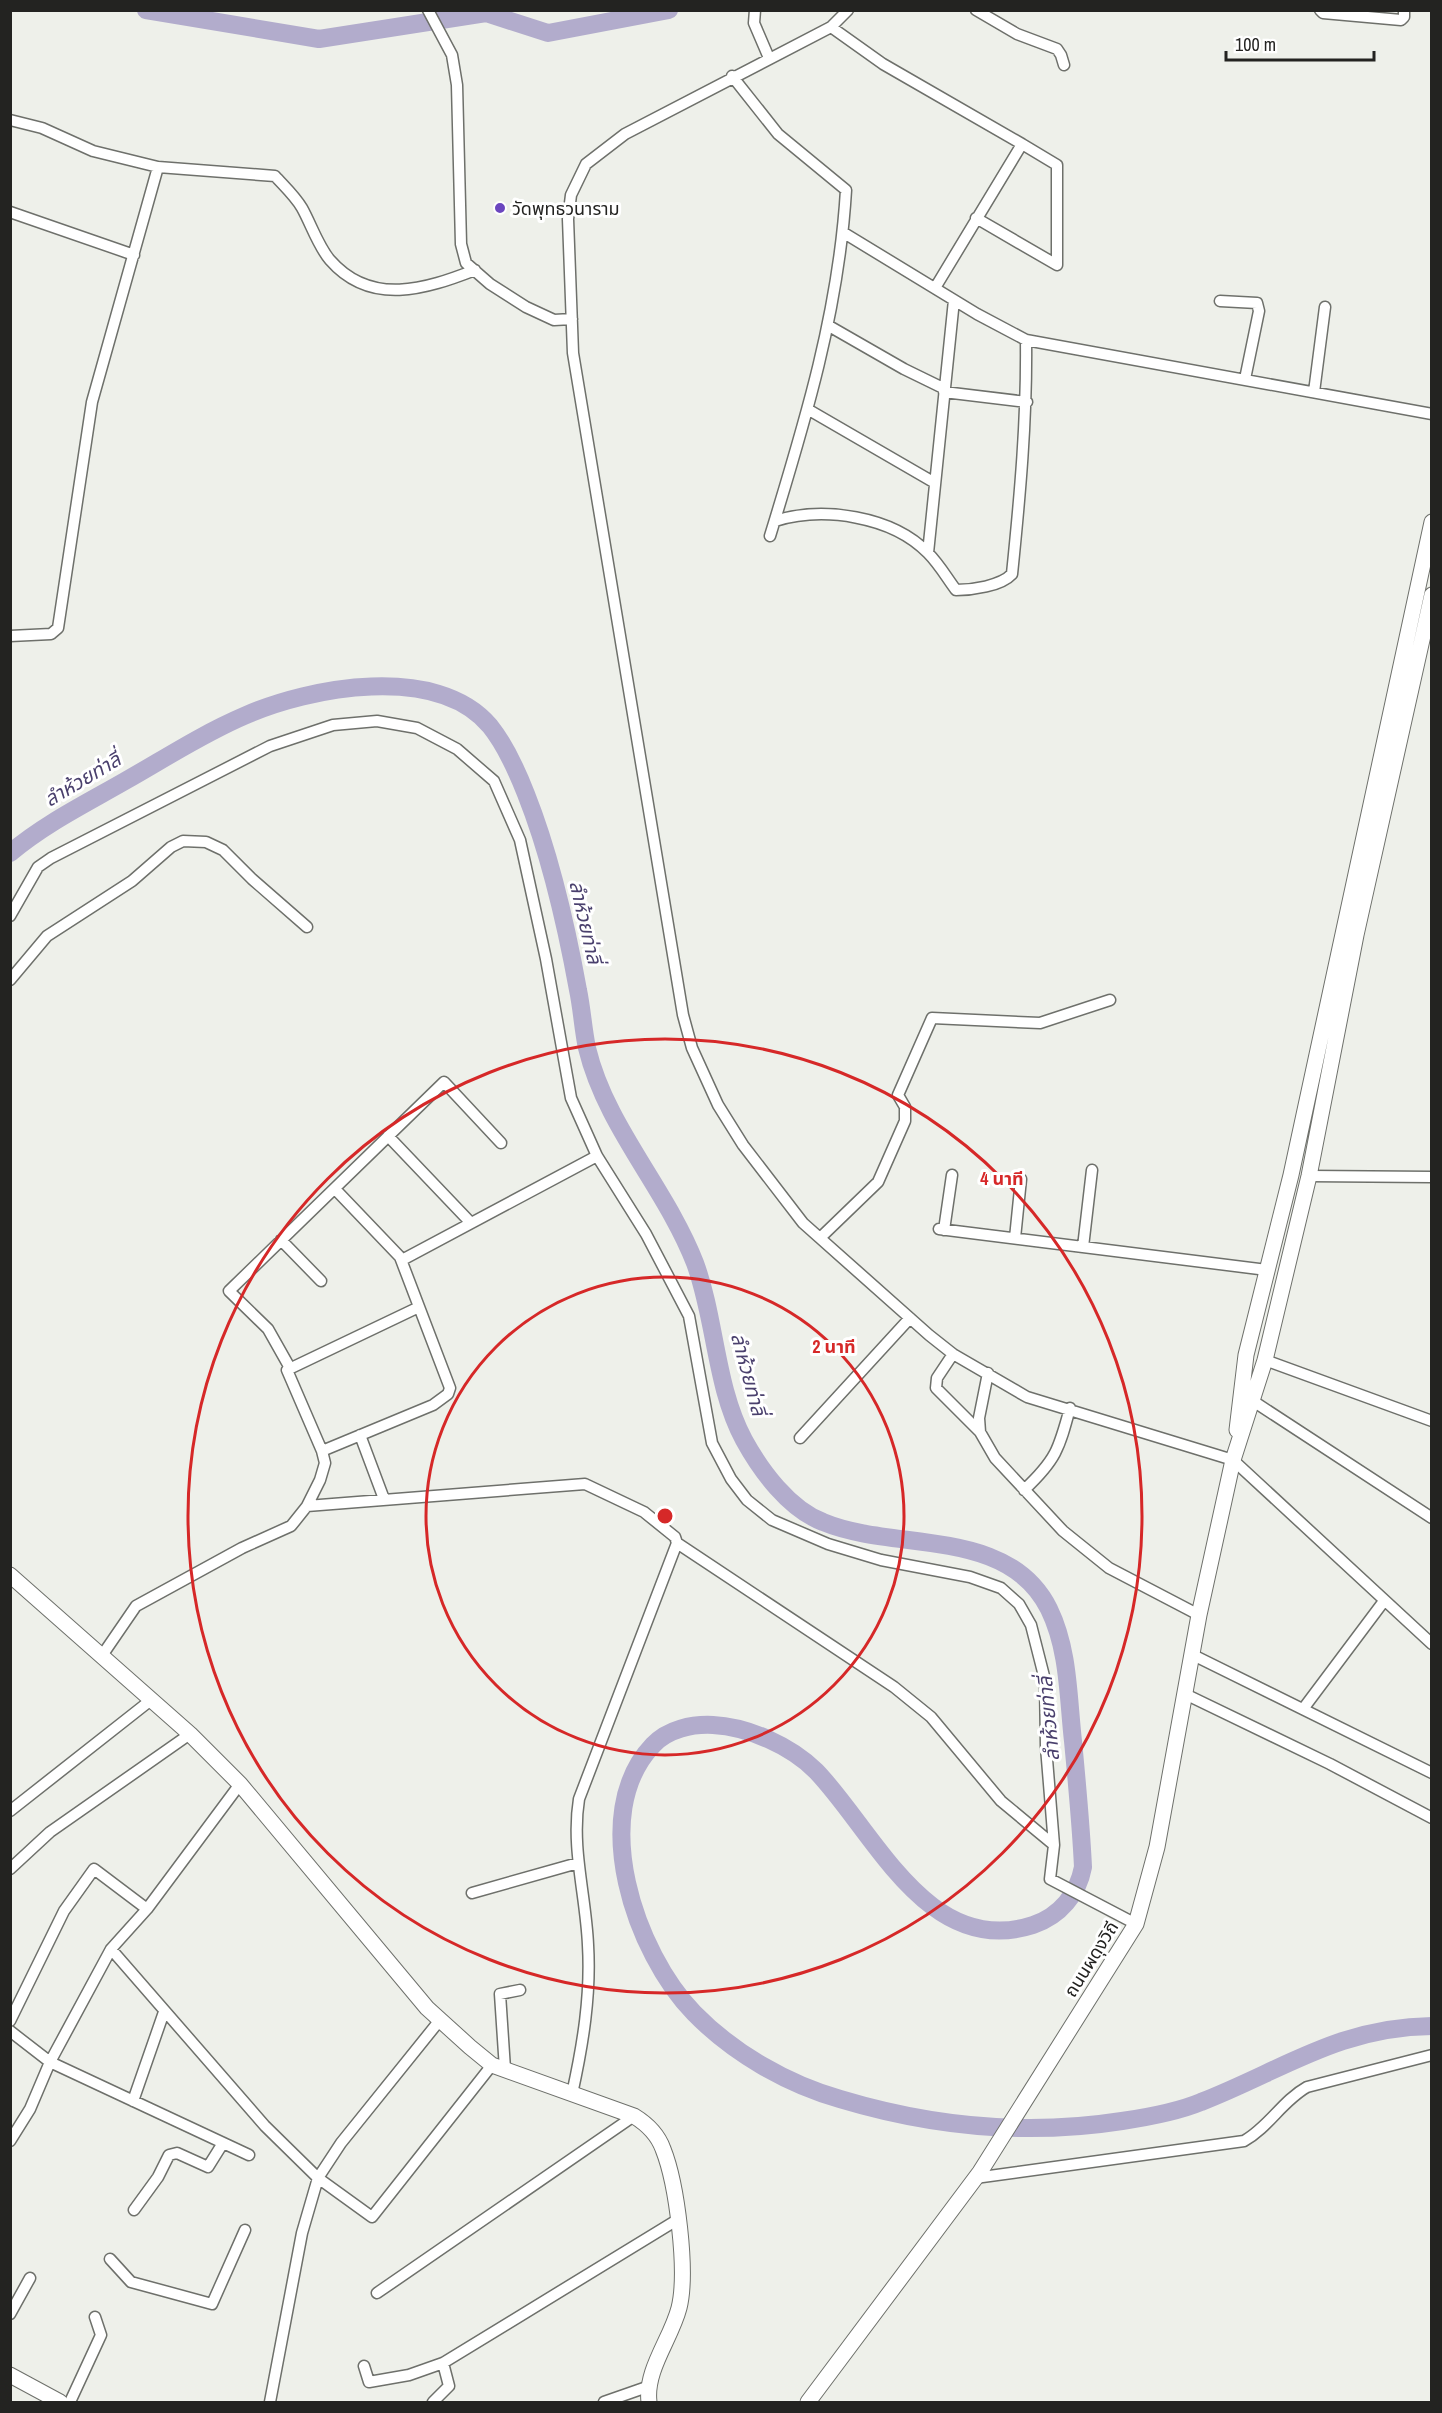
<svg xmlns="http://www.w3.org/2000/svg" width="1442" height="2413" viewBox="0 0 1442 2413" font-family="'Archivo Narrow','Noto Sans Thai',sans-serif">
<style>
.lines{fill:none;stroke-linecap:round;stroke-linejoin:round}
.river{stroke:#b2accc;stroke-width:18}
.street-casing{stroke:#6e706b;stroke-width:13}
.secondary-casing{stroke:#6e706b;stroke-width:17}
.street{stroke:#fff;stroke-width:10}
.secondary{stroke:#fff;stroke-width:15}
.ring{fill:none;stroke:#d62828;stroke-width:3}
.poi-dot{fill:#6b46bf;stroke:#fff;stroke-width:2}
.labels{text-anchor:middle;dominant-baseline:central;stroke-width:6;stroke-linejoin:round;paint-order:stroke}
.poi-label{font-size:18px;fill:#232321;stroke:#fff;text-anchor:start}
.street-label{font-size:18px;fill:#232321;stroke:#fff}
.water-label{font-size:20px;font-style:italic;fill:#4a406d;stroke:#fff}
.centre{fill:#d62828;stroke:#fff;stroke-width:3}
.ring-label{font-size:18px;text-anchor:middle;font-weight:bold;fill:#d62828;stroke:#fff;stroke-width:6;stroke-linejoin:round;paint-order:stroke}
</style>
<rect width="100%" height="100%" fill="#eef0ea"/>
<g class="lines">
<path class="river" d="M146 10 319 39 486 13 548 33 669 10
M10 853C46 823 85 804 125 781 164 759 202 734 244 716 309 687 437 663 490 726 506 746 517 771 526 794 551 857 566 924 578 990 582 1009 583 1029 587 1048 606 1127 666 1188 695 1263 716 1320 715 1386 744 1440 761 1471 789 1509 823 1522 895 1552 1008 1526 1049 1609 1069 1650 1068 1697 1073 1741 1077 1783 1081 1825 1083 1867 1078 1894 1060 1916 1033 1925 928 1959 874 1831 816 1771 791 1746 749 1727 713 1725 692 1724 668 1729 653 1745 587 1814 636 1954 694 2013 733 2053 787 2084 840 2099 933 2127 1026 2136 1122 2121 1149 2117 1177 2112 1201 2102 1283 2070 1339 2027 1432 2026"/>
<g class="street-casing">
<path id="street" d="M428 10 452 55 457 85 461 244 466 263 490 284 526 307 554 320 572 319
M755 10 754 23 769 58
M848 10 831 27 625 134 586 164 571 195 568 219 573 353 683 1015 692 1048 718 1105 743 1145 803 1223 929 1335 953 1354 1027 1397 1233 1460 1432 1644
M976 10 1017 34 1057 49 1061 55 1064 65
M1320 10 1323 13 1401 20 1404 17V10
M831 27 883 64 1022 144 935 288
M732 76 778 134 846 190C839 310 805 422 770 536
M10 120 42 128 93 151 158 167 275 176C284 186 295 196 302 208 311 224 318 246 330 260 371 307 426 289 475 270
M10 212 134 255
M976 218 1057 265V165L1022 144
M844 233 977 314 1026 340 1432 414
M1220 301 1257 303 1259 311 1245 379
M829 326 904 369 945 389
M944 392 1027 402
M1314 392 1325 307
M809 410 935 483
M775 521C823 506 892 516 928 553 939 564 947 578 956 590 972 590 1001 586 1012 574 1020 496 1027 419 1026 340
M928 553 954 300
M10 636 51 634 58 628 92 402 158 167
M10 916 38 867 51 858 270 746 333 725 377 721 417 728 457 749 494 781 520 840 546 959 571 1098 597 1156 646 1234 689 1316 712 1443 731 1479 747 1500 772 1520 828 1544 881 1560 970 1577 1001 1588 1019 1604 1031 1625 1045 1680 1046 1747 1054 1845
M10 980 47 936 132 881 171 847 183 841 206 842 223 850 252 879 307 927
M388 1136 470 1222
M1309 1176 1432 1177
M939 1229 1267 1270
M944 1230 952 1175
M820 1238 878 1182 905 1121V1107L898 1095 932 1018 1040 1023 1110 1000
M1015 1238 1021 1179
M281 1240 321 1281
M1083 1247 1092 1170
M402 1260 597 1156
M953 1354 937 1378 936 1388 980 1432
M1265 1360 1432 1421
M290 1368 268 1329 229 1291 444 1082 501 1143
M988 1373 979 1418 980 1432 995 1458 1063 1531 1109 1568 1199 1615
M1253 1401 1432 1518
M360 1435 384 1499
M800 1438 910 1318
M322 1451 433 1405 448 1394 450 1388 400 1257 335 1189
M1024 1490C1056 1460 1059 1449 1070 1408
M307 1506 585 1484 644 1512 675 1537 677 1543
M1191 1654 1432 1773
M101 1657 136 1606 242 1548 291 1526 307 1506 320 1480 325 1463 322 1451 287 1370 419 1307
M1185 1694 1330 1764 1432 1818
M1303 1709 1384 1601
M10 1811 151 1700
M10 1869 50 1832 190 1734
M472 1893 578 1863
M111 1949 265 2126 318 2178 372 2217 492 2065
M10 2021 64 1911 94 1869 147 1909
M10 2031 50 2062 249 2155
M505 2069 500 1994 520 1990
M572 2094C583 2044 591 1995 588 1945 586 1896 571 1848 579 1799L677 1543 894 1687 931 1717 1001 1801 1054 1845 1050 1879 1136 1924
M133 2101 164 2012
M10 2141 30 2109 50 2062 111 1949 147 1909 240 1784
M975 2178 1244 2141C1269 2127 1282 2101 1307 2087L1432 2055
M134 2210 158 2177 169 2155 177 2153 208 2167 223 2143
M110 2259 131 2282 212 2304 245 2230
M377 2293 634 2116
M10 2314 30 2278
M364 2366 369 2382 409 2375 443 2363 677 2220
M70 2402 101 2335 95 2317
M270 2402 302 2233 318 2178 341 2143 440 2020
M433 2402 449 2386 443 2363
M604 2402 647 2387"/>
</g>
<g class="secondary-casing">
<path id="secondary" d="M1237 1430 1246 1355 1291 1175 1432 522
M10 1575 190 1734 240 1784 427 2008 470 2047 492 2065 634 2116C647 2124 658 2135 663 2149 677 2184 688 2272 679 2308 671 2339 645 2370 649 2402
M10 2375 60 2402
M808 2402 980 2172 1136 1924 1157 1847 1199 1615 1233 1460 1265 1360 1309 1176 1356 935 1432 595"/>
</g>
<use href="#street" class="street"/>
<use href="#secondary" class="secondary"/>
</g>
<g class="ring">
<circle cx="665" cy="1516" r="239"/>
<circle cx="665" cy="1516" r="477"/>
</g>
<circle class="poi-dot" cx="500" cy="208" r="6"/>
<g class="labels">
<g class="poi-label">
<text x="512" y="208">วัดพุทธวนาราม</text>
</g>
<g class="street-label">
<text transform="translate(1091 1959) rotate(-58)">ถนนผดุงวิถี</text>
</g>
<g class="water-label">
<text transform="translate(82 779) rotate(-31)">ลำห้วยท่าลี่</text>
<text transform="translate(586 922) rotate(77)">ลำห้วยท่าลี่</text>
<text transform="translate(749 1374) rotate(75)">ลำห้วยท่าลี่</text>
<text transform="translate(1048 1719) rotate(-95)">ลำห้วยท่าลี่</text>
</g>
</g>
<circle cx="665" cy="1516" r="9" class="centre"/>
<g class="ring-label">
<text x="1002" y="1185">4 นาที</text>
<text x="834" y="1353">2 นาที</text>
</g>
<rect width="1442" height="2413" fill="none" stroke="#232321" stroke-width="24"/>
<path d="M1226 51v9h148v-9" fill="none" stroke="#232321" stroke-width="3"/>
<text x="1235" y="51" font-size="18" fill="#232321" stroke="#ffffff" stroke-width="4.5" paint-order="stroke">100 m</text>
</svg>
